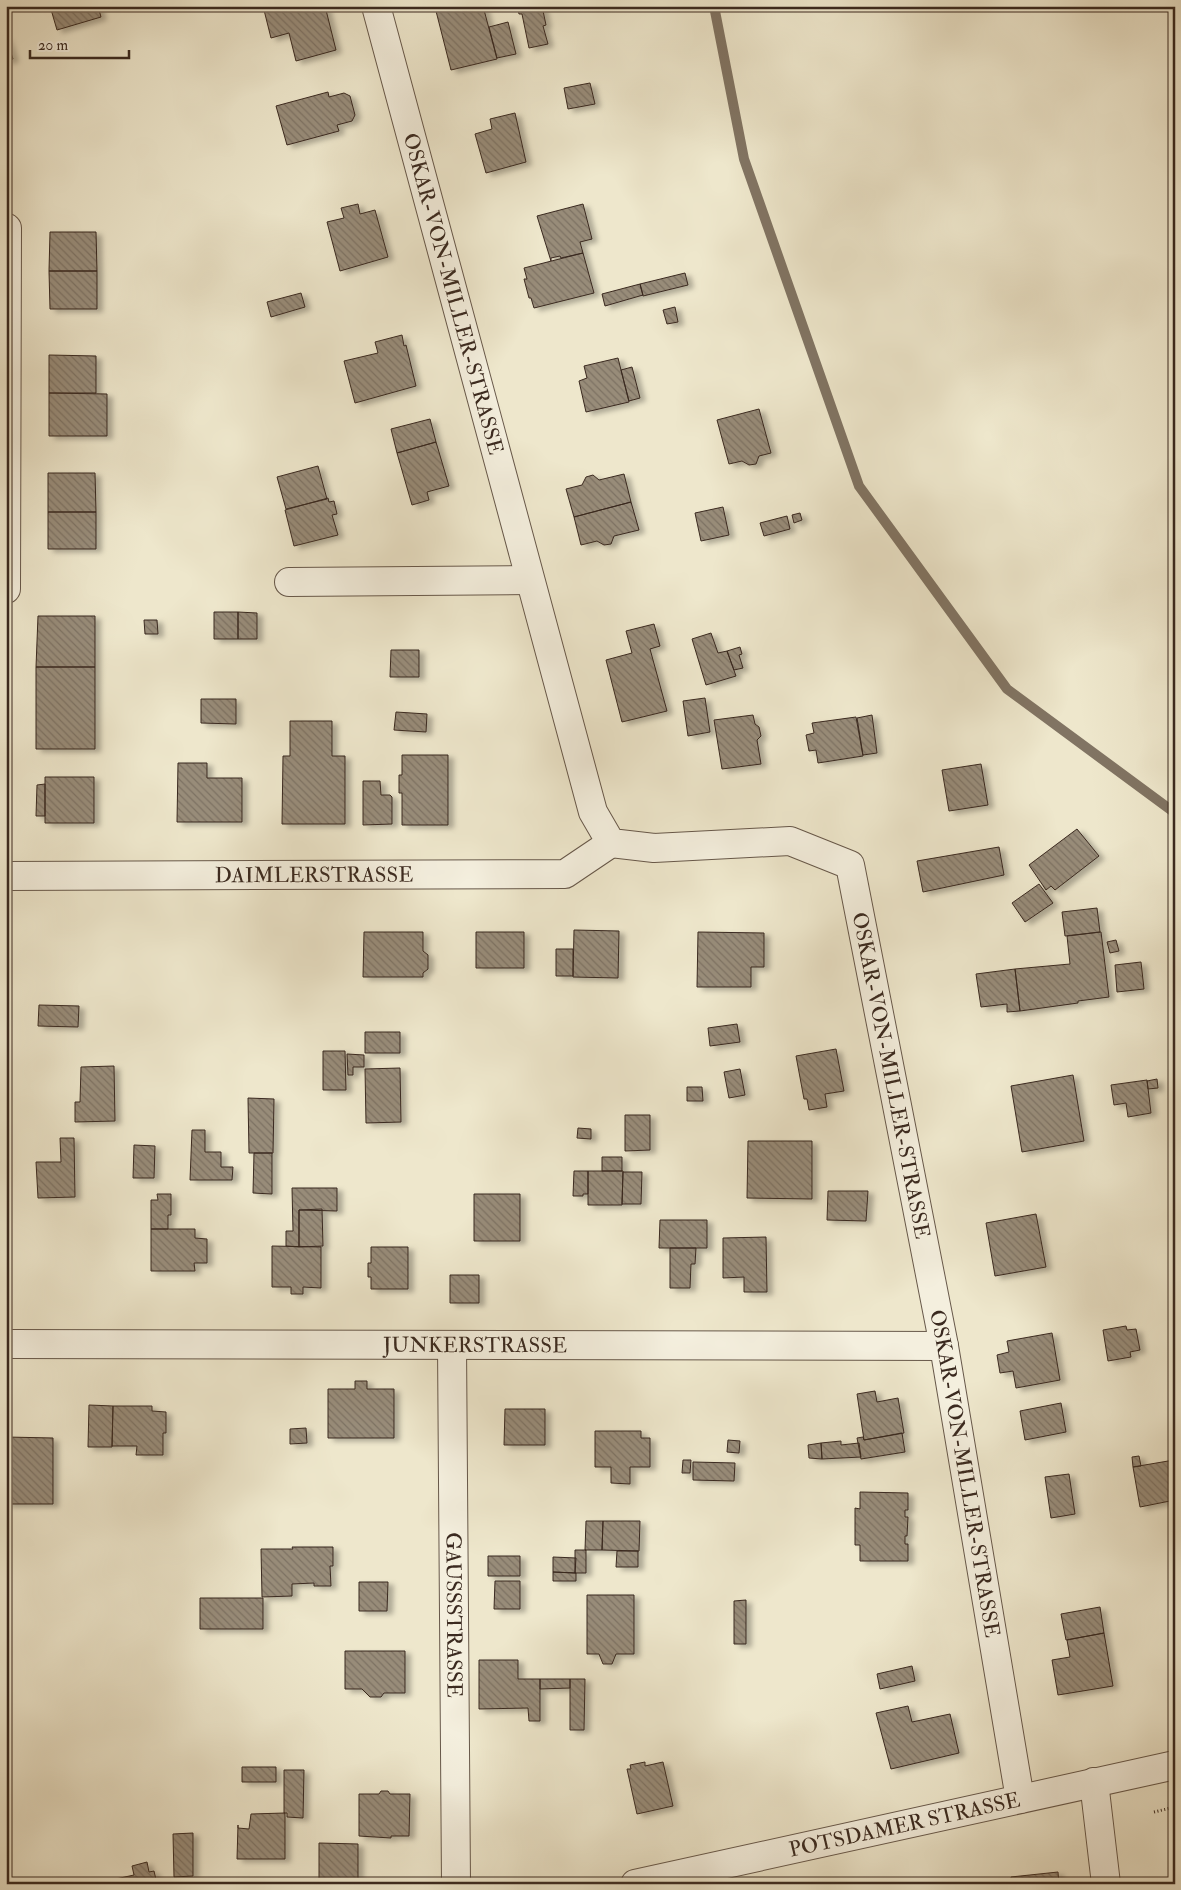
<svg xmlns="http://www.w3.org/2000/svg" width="1181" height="1890" viewBox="0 0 1181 1890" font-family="'IM FELL Double Pica',serif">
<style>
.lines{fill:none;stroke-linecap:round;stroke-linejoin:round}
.stream{stroke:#817463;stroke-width:10}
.building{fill:url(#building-back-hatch);stroke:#3a291f;filter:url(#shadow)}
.minor-casing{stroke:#67584a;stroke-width:30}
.path{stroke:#3a291f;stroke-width:3;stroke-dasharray:1 2.5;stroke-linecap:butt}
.minor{stroke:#f4efde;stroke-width:28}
.labels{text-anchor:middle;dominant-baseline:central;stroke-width:4;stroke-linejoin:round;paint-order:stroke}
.street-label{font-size:21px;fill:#3a291f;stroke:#f4efde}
</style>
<defs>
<pattern id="building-back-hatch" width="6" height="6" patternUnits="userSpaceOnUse" patternTransform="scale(1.25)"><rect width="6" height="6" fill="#988c79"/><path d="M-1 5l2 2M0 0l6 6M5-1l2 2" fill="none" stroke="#7d7263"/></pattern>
<filter id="shadow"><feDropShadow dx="5.5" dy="3" stdDeviation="2.5" flood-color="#0004"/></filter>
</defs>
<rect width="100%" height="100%" fill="#eee7cc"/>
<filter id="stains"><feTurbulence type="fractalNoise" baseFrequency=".004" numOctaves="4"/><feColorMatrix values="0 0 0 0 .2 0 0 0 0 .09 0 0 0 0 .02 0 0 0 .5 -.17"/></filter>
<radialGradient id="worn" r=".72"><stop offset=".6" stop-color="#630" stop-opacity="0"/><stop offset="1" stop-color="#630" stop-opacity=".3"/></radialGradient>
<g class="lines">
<path class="stream" d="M714 6 744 159 859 486 1007 689 1175 813"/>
</g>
<path class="building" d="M50 6H98L101 17 57 30Z
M263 6H325L336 50 296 61 289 33 271 38Z
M456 6H483L497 59 451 70 436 11Z
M517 6H542L546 25 543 26 548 44 529 48 522 14H519Z
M508 22 516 54 497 58 489 27Z
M6 37 13 59 6 61Z
M590 83 595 104 568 109 564 88Z
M328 92 329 97 344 93 350 96 355 115 352 121 337 125 339 131 287 145 276 106Z
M515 113 526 162 486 173 475 134 492 129 490 119Z
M358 204 360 214 375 210 388 257 340 271 327 222 344 218 341 208Z
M583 204 592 239 580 242 583 253 561 258 560 256 551 258V261L537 216Z
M50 232H96L97 271H49Z
M583 253 594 293 534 308 531 298H529L524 279H527L524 268Z
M49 271H97V309H50Z
M685 273 688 285 643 296 640 284Z
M640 284 643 295 605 306 602 294Z
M301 293 305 307 271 317 267 302Z
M675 307 678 322 667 324 663 310Z
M402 335 404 346 406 345 416 386 355 403 344 361 378 353 375 342Z
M49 355 96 356V393H49Z
M618 358 629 402 586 412 579 381 587 378 584 366Z
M632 367 640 398 629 401 621 370Z
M49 393 107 394V436H49Z
M759 409 771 453 759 456 756 464 749 465 742 461 729 464 717 420Z
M430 419 436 442 397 453 391 429Z
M436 442 449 486 427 492 429 500 412 505 397 453Z
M318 466 327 499 286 509 277 477Z
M48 473H95L96 512H48Z
M624 474 631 502 574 517 566 489 582 485 586 477 593 475 599 480Z
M328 498 329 502 334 501 337 514 332 515 338 535 294 546 285 510Z
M631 502 639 530 614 536 611 544 604 545 597 541 581 545 574 517Z
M723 507 729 535 701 541 695 513Z
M48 512H96V549H48Z
M800 513 802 520 794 523 792 515Z
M787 516 790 529 764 536 760 523Z
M214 612H238V639H214Z
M238 612 257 613V639H238Z
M38 616H95V667H36Z
M144 620H157L158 634H145Z
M654 624 660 646 650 649 667 711 622 722 606 660 632 653 626 631Z
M711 633 718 653 727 651 736 676 706 685 692 639Z
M740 647 742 654 739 655 743 668 734 670 727 651Z
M391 650H419V677H390Z
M36 667H95V749H36Z
M705 698 710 732 688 736 683 701Z
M201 699H236V724L201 723Z
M396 712 427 714 426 732 394 730Z
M753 715 755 724 759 727 761 736 757 740 761 764 722 769 714 720Z
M872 715 877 753 863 755 857 718Z
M856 717 863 756 818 763 816 750 809 751 806 735 814 733 812 723Z
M290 721H332V756H345V824H282L283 756H290Z
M402 755H448V825H402V793H399V775H402Z
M178 763H207V778H242V822H177Z
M981 764 988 805 949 811 942 770Z
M45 777H94V823H45Z
M363 781H380L381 795H390L392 797V824L363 825Z
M45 784V816H36L37 785Z
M1077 829 1099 856 1055 890 1051 886 1046 890 1029 865Z
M999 847 1004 875 923 892 917 861Z
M1039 884 1053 903 1025 922 1012 903Z
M1097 908 1100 932 1065 936 1062 912Z
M574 930 619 931 618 978 573 977Z
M364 932H423V951L428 955V969L423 973V977H363Z
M476 932H524V968H476Z
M698 932 764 933V967H751V987H697Z
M1101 932 1109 997 1078 1001V1003L1020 1011 1015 969 1070 964 1067 936Z
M1116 940 1119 951 1110 953 1107 942Z
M556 949H573V976H556Z
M1141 962 1144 989 1117 992 1115 965Z
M1015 969 1020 1011 1007 1012V1004L981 1007 976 974Z
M39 1005 79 1006 78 1027 38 1026Z
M737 1024 740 1042 710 1046 708 1028Z
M365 1032H400V1053H365Z
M836 1049 844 1091 825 1094 827 1107 809 1110 807 1099H804L796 1056Z
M323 1051H345L346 1090H323Z
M347 1054 364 1055V1067H353V1075H348Z
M114 1066 115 1121 75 1122V1102H80L81 1067Z
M400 1068 401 1122 366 1123 365 1069Z
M740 1069 745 1095 729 1098 724 1072Z
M1073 1075 1084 1141 1022 1152 1011 1086Z
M1157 1079 1158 1088 1148 1089 1147 1081Z
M1147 1080 1151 1113 1128 1117 1126 1103 1114 1105 1111 1085Z
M687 1087H702L703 1101H687Z
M248 1098 274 1099 273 1153H249Z
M625 1115H650V1150L625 1151Z
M578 1128 591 1129V1139L577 1138Z
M192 1130H205V1152H221V1167H233L232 1180H190Z
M60 1138H74L75 1197 38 1198 36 1162H61Z
M748 1141H812V1199L747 1198Z
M134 1145 155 1146 154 1178H133Z
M254 1153H272V1194L253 1193Z
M602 1157H622V1171H602Z
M574 1171H588V1194H583V1196H573Z
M588 1171H623L622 1205H588Z
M623 1172H642L641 1204H622Z
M292 1188H337V1211L299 1210V1247L286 1246V1231H293Z
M828 1191H868L866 1221 827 1220Z
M157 1194H171V1215H168V1229H151V1200H158Z
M474 1194H520V1241H474Z
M322 1209 323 1246 299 1247V1210Z
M1036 1214 1046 1267 995 1276 986 1223Z
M660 1220H707V1248H659Z
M151 1229H195V1238L207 1239V1263H194L195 1271H151Z
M766 1237 767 1292H744V1277L723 1278V1238Z
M272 1246 321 1247V1288L303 1287V1294H291V1287H272Z
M371 1247H408V1289H371V1277H368V1263H371Z
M670 1248H696L695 1264H691L690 1288H670Z
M450 1275H479V1303H450Z
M1126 1326 1127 1330 1136 1329 1140 1350 1130 1352 1131 1357 1108 1361 1103 1330Z
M1052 1333 1060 1380 1016 1388 1013 1371 1000 1373 997 1355 1009 1352 1007 1341Z
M355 1381H367V1389H394V1438H328V1389H355Z
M875 1391 877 1402 898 1398 904 1433 864 1440 857 1394Z
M1061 1403 1066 1432 1025 1440 1020 1411Z
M89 1405 113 1406 112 1447H88Z
M113 1406H152V1411L166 1412V1433H163V1455H136L137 1446H112Z
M505 1409H545V1445H504Z
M306 1428 307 1443 290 1444V1429Z
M595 1431H641V1438H650V1467H630V1484L611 1483V1467H595Z
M902 1433 905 1452 861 1459 857 1438 863 1437 864 1440Z
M6 1437 53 1438V1504H6Z
M728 1440 740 1441 739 1453 727 1452Z
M841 1441V1445L859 1443 861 1457 822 1459 821 1443Z
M821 1443 822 1459 809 1458 808 1445Z
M1139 1456 1141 1466 1133 1467 1132 1457Z
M683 1460H691L690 1473H682Z
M1174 1460 1175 1500 1140 1507 1133 1467Z
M693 1462 735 1463 734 1481 693 1480Z
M1069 1474 1075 1514 1051 1518 1045 1477Z
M860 1492 908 1493V1510H905V1517H908L907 1536H905V1544H908V1561H860V1545H855V1508L860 1509Z
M586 1521H603L602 1550H585Z
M603 1521H640L639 1551 602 1550Z
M292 1547H333V1566H330L331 1586H314V1583L292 1584V1596L262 1597 261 1549H293Z
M575 1550H586V1573H575Z
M617 1551H638V1567H616Z
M488 1556H520V1576H488Z
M553 1557 576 1558 575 1573 553 1572Z
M553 1572 576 1573V1581H553Z
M495 1581H520V1609H494Z
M359 1582H388L387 1611H359Z
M587 1595H634V1654H616L612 1664H603L599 1654H587Z
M200 1598H263V1629H200Z
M746 1600V1644H734V1601Z
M1100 1607 1104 1633 1066 1640 1061 1614Z
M1104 1633 1113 1686 1058 1695 1052 1660 1070 1657 1067 1640Z
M345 1651H405V1693H384L381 1697H370L362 1689H345Z
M479 1660H518V1679H540V1721H529L528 1708 479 1709Z
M912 1666 915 1681 880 1689 877 1674Z
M540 1679H570V1688L540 1689Z
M570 1679H585L584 1730H570Z
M908 1706 912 1722 950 1714 959 1753 891 1769 876 1713Z
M645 1762V1766L663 1762 673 1806 637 1814 627 1769H631L630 1765Z
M242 1767H276V1782H242Z
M284 1770H304L303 1818 287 1817V1813H284Z
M381 1791H388L390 1794H410L409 1836H391V1838L359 1836V1794H379Z
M285 1813V1859H237L238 1825V1828L249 1829 251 1814Z
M193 1833V1876L174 1877 173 1834Z
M319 1843 358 1844V1883H319Z
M147 1862 149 1872 154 1871 157 1884H112L111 1880 134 1875 132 1866Z
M1058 1872 1059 1884H1012L1011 1877Z"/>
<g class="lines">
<g class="minor-casing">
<g id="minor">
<path id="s1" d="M376 6 593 812 611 843 654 848 790 841 850 865 944 1346 1020 1799"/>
<path d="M289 582 529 580"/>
<path d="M6 589 7 228"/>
<path id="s2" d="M6 876 565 874 611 843"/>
<path id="s3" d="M6 1344 944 1346"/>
<path id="s4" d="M452 1345 456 1884"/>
<path d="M1094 1782 1106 1884"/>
<path id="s5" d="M635 1884 1175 1765"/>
</g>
</g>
<path class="path" d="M1154 1812 1175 1807"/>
<use href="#minor" class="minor"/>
</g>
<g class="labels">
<g class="street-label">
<text stroke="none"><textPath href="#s1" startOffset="298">OSKAR-VON-MILLER-STRASSE</textPath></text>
<text stroke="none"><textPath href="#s2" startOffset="308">DAIMLERSTRASSE</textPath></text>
<text stroke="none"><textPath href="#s1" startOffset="1329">OSKAR-VON-MILLER-STRASSE</textPath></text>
<text stroke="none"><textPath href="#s3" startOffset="469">JUNKERSTRASSE</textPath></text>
<text stroke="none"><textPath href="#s1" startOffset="1734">OSKAR-VON-MILLER-STRASSE</textPath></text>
<text stroke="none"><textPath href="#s4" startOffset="270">GAUSSSTRASSE</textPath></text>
<text stroke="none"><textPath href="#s5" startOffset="276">POTSDAMER STRASSE</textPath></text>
</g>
</g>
<rect width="1181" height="1890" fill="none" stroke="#eee7cc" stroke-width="25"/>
<rect x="8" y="8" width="1166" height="1875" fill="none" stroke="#3a291f" stroke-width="2.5"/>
<rect x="12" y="12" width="1156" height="1865" fill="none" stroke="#3a291f"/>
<path d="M30 50v8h99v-8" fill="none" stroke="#3a291f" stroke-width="2.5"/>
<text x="38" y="50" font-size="15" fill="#3a291f" stroke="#f4efde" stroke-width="4" paint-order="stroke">20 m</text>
<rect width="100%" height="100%" filter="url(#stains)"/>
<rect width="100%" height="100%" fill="url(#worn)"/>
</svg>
